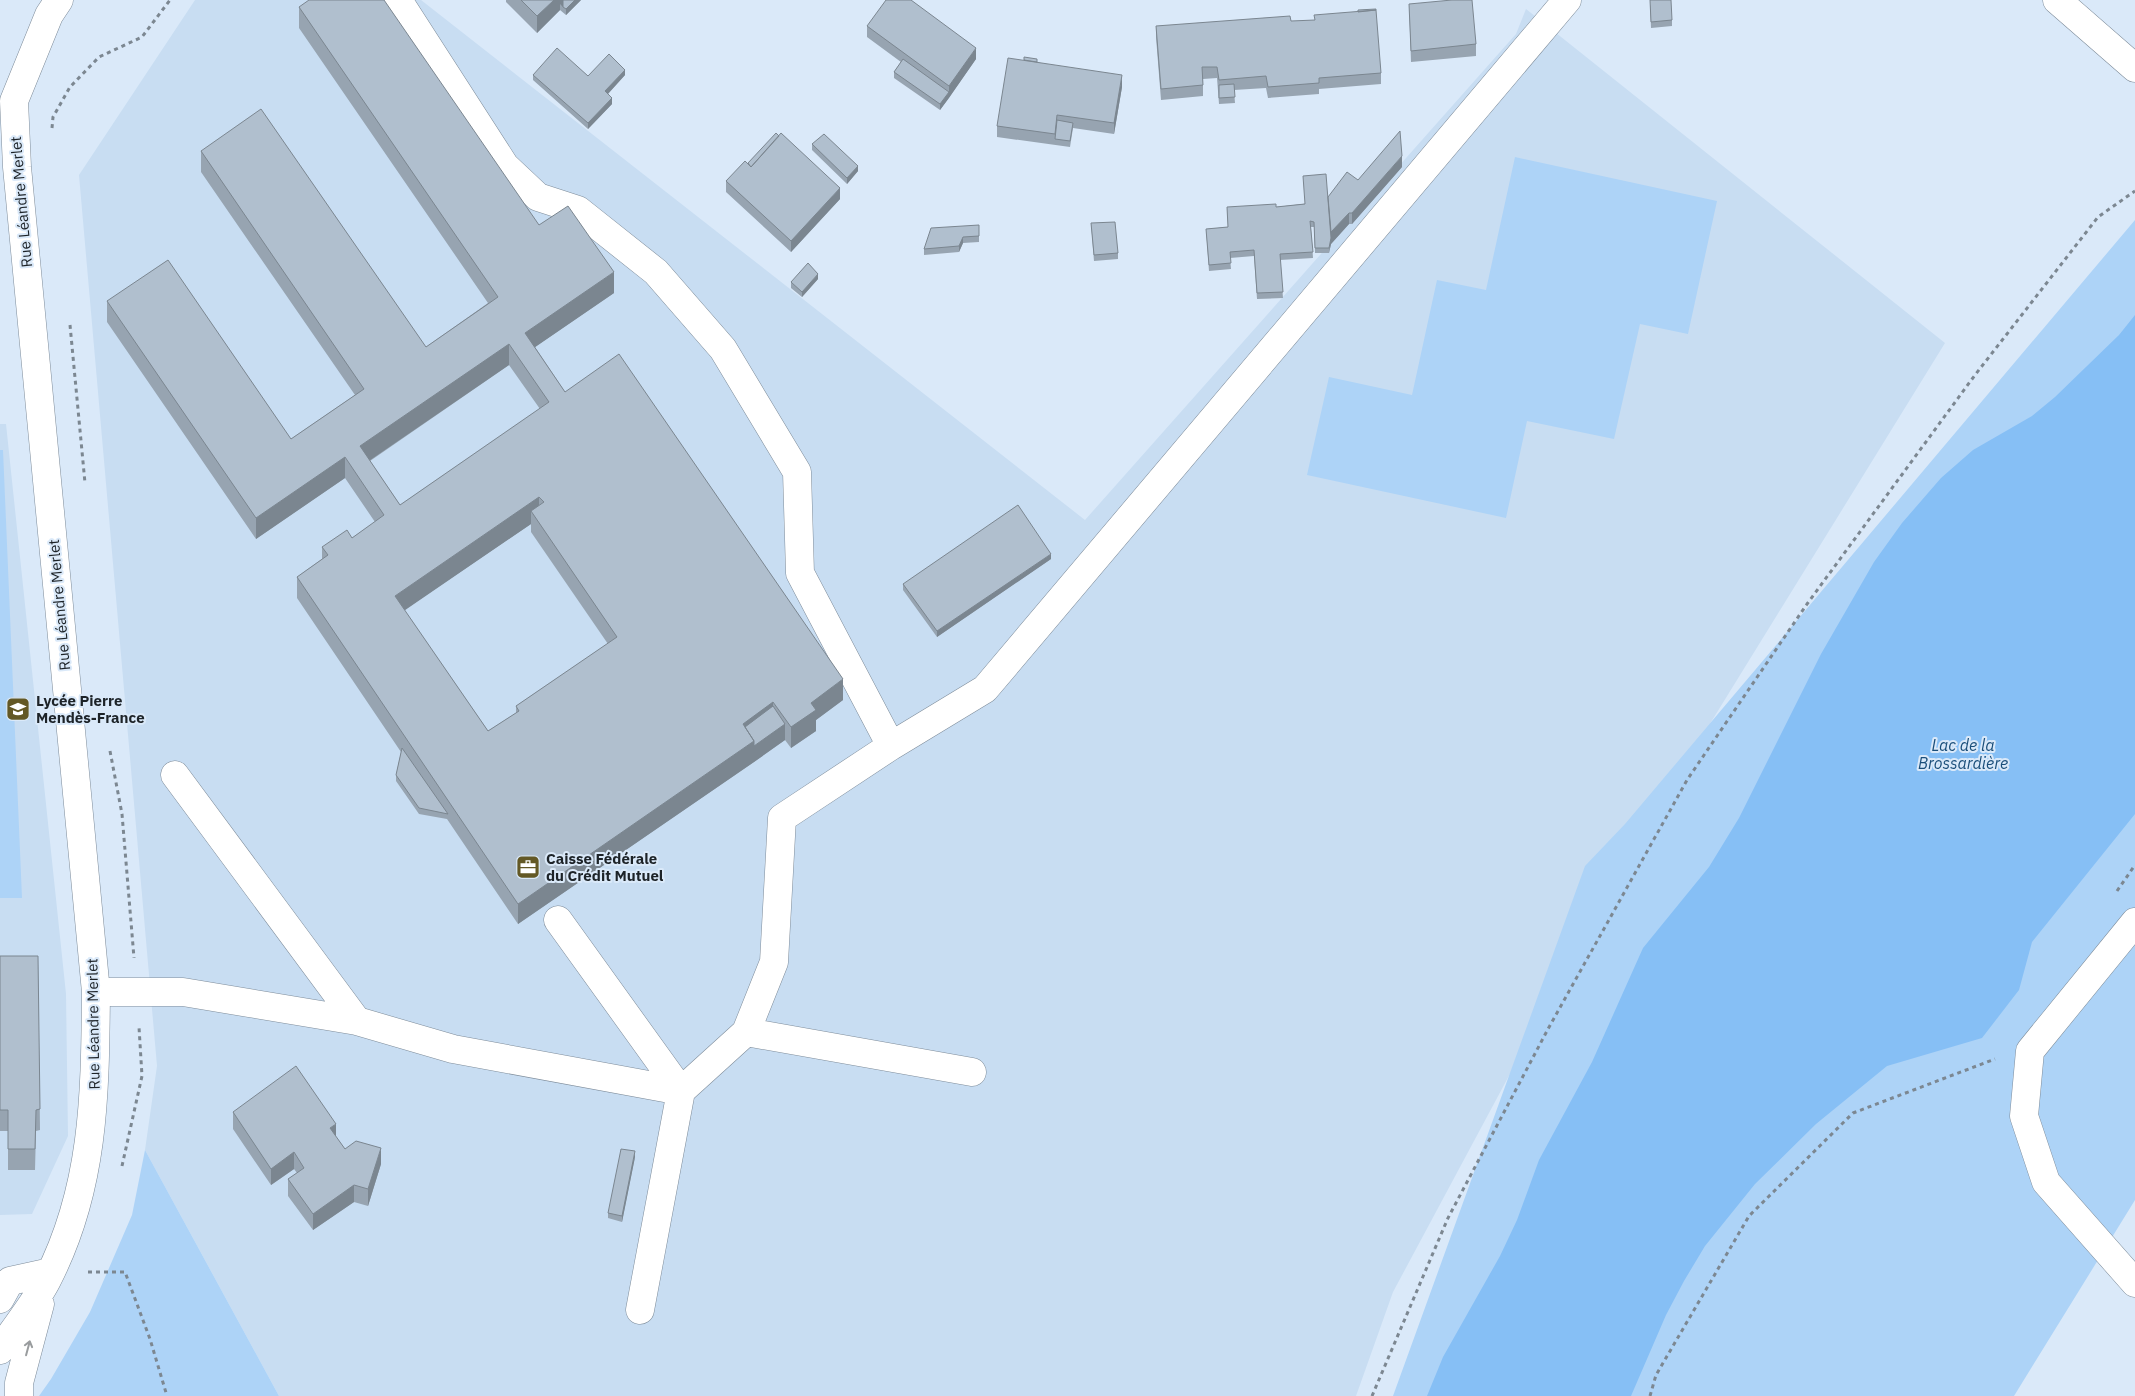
<svg xmlns="http://www.w3.org/2000/svg" width="2135" height="1396" viewBox="0 0 2135 1396" font-family="'IBM Plex Sans',sans-serif">
<style>
.built{fill:#c8ddf2}
.green{fill:#add3f7}
.water{fill:#86bff5}
.lines{fill:none;stroke-linecap:round;stroke-linejoin:round}
.minor-casing{stroke:#7e8c9a;stroke-width:29}
.path{stroke:#7c8791;stroke-width:3;stroke-dasharray:4 4;stroke-linecap:butt}
.minor{stroke:#fff;stroke-width:28}
.wall{fill:#97a4b1;fill-rule:evenodd}
.shaded-wall{fill:#7b8690}
.building{fill:#b0bfce;stroke:#7b8690;fill-rule:evenodd}
.oneway{stroke:#999c9e}
.labels{text-anchor:middle;dominant-baseline:central;stroke-width:4;stroke-linejoin:round;paint-order:stroke}
.street-label{font-size:15px;fill:#1d2328;stroke:#dae9f9}
.poi-label{font-size:15px;font-weight:bold;fill:#1d2328;stroke:#dae9f9;text-anchor:start}
.water-label{font-size:16px;font-style:italic;fill:#1a4e7a;stroke:#dae9f9}
</style>
<rect width="100%" height="100%" fill="#dae9f9"/>
<path class="built" d="M195 0H421L1085 520 1516 34 1526 9 1945 343 1616 876 1393 1292 1356 1396H279L145 1150 157 1066 79 175Z
M0 424H6L66 994 68 1136 32 1214 0 1215Z"/>
<path class="green" d="M1515 157 1717 201 1688 334 1640 324 1614 439 1527 421 1506 518 1307 475 1329 377 1412 395 1437 280 1486 290Z
M2135 220V1200L2014 1396H1393L1585 866 1625 824Z
M0 450H3L22 898H0Z
M145 1150 279 1396H39L51 1379 90 1312 132 1215Z"/>
<path class="water" d="M2135 315V814L2032 942 2019 990 1982 1038 1887 1066 1816 1124 1755 1184 1705 1246 1684 1281 1666 1315 1631 1396H1427L1443 1357 1500 1256 1517 1220 1539 1160 1592 1062 1643 948 1709 867 1739 818 1821 654 1874 562 1902 523 1941 478 1973 450 2032 416 2055 397 2119 335Z"/>
<g class="lines">
<g class="minor-casing">
<path id="minor" d="M398 0 505 166 538 197 578 210 656 272 723 349 797 472 800 573 891 746
M2057 0 2135 68
M175 775 357 1021
M558 920 681 1091
M2135 922 2030 1051 2024 1116 2046 1182 2135 1283
M96 992H183L357 1021 453 1049 681 1091
M746 1032 774 962 782 818 891 746 985 689 1567 0
M0 1299 10 1281 51 1272
M640 1310 681 1091 746 1032 972 1072
M0 1350C15 1327 34 1305 47 1280 95 1187 95 1093 96 992L17 167 14 101 49 15 59 0
M19 1396V1383L40 1304"/>
</g>
<path class="path" d="M52 128 53 117 70 87 99 57 142 37 170 0
M70 325 85 483
M110 751 122 814 134 958
M2117 891 2135 865
M122 1166 142 1076 139 1027
M88 1272H125L150 1339 167 1396
M1372 1396 1448 1218 1548 1029 1687 780 1807 604 1975 375 2098 217 2135 191
M1650 1396 1656 1375 1749 1216 1853 1113 1995 1059"/>
<use href="#minor" class="minor"/>
</g>
<path class="wall" d="M506 0H581L566 15 560 10 537 33 506 2Z
M1409 4 1476 44V56L1411 62Z
M1650 5 1672 20V26L1651 28Z
M299 7 614 293 535 347 565 392 843 700 816 720V731L791 748 785 740 754 762 518 924 447 819 419 814 396 781V775L401 752 297 598V577L322 559V547L352 538 375 522 345 478 256 539 107 322V301L291 439 355 395 201 172V151L426 347 488 303 299 28ZM509 365 540 409 400 505 370 461ZM531 524V532L608 644 516 706V713L488 731 404 610Z
M1291 21 1381 73V84L1319 89V94L1268 98 1266 88 1234 90 1235 103 1219 104 1217 78 1203 79V96L1161 100 1156 37V26Z
M867 26 976 59 940 110 894 78V72L901 62 867 37Z
M1037 62 1122 87 1114 134 1073 128 1070 147 997 137V126Z
M533 75 588 76 625 75 608 94 612 104 588 129 533 80Z
M812 144 858 171 847 184 812 150Z
M748 163 840 199 791 252 726 192V181Z
M1402 167 1352 224H1349L1331 244 1329 253H1315L1314 227H1311L1313 258 1280 260 1283 298 1257 299 1254 256 1230 258 1231 269 1209 271 1206 229 1228 227 1227 207H1276L1328 201 1358 180Z
M1091 223 1118 253V259L1094 261Z
M979 225V242L963 243 959 252 924 255V249Z
M818 279 802 297 791 288V282Z
M1051 559 937 637 903 590V584Z
M0 956H38L40 1130 36 1131 35 1170H8V1131H0Z
M233 1112 336 1137 345 1149 381 1164 368 1206 354 1202 313 1230 288 1196V1179L297 1173 294 1169 271 1185 233 1129Z
M635 1157 622 1222 608 1218V1213Z"/>
<path class="shaded-wall" d="M554 0H563V7L560 4V10L537 33V16Z
M575 0H581L566 15V9Z
M976 48V59L949 98V86Z
M625 70V75L605 97V91Z
M1122 75V87L1114 134V123Z
M949 92V98L940 110V104Z
M612 98V104L588 129V123Z
M1402 156V167L1352 224V213Z
M858 166V171L847 184V178Z
M840 188V199L791 252V241Z
M1349 213V224L1331 244 1329 253 1331 232Z
M963 237V243L959 252V246Z
M614 272V293L525 354V333Z
M818 274V279L802 297V292Z
M509 344V365L360 467V446Z
M345 457V478L256 539V518Z
M539 497V518L531 511V524L395 617V596Z
M1051 554V559L937 637V631Z
M843 679V700L816 720V731L791 748V727L811 703Z
M773 702V723L750 740 743 724Z
M785 724V740L754 762V746Z
M754 741V762L518 924V904Z
M336 1124V1140L330 1128Z
M381 1148V1164L368 1206V1189Z
M635 1151V1157L622 1222V1216Z
M294 1152V1169L271 1185V1169Z
M354 1185V1202L313 1230V1214Z"/>
<path class="building" d="M309 0H384L539 225 568 206 614 272 525 333 565 392 619 354 843 679 811 703 816 710 791 727 773 702 743 724 754 741 518 904 297 577 328 555 322 547 347 530 352 538 384 515 345 457 256 518 107 301 168 260 291 439 364 389 201 151 261 109 426 347 498 297 299 7ZM509 344 549 402 400 505 360 446ZM539 497 544 502 531 511 617 637 516 706 519 711 488 731 395 596Z
M521 0H554L537 16Z
M563 0H575L566 9 563 7Z
M886 0H911L976 48 949 86 867 26Z
M1452 0H1472L1476 44 1411 51 1409 4Z
M1650 0H1671L1672 20 1651 22Z
M1376 9V10L1358 12V10Z
M1376 10 1381 73 1319 78V83L1268 87 1266 76 1219 80 1217 67H1202L1203 85 1161 89 1156 26 1290 16 1291 21 1315 20 1314 15Z
M557 48 588 76 609 54 625 70 605 91 612 98 588 123 533 75Z
M1024 57 1037 59V62L1024 60Z
M1008 58 1122 75 1114 123 1057 115 1055 134 997 126Z
M903 59 949 92 940 104 894 72Z
M1234 84 1235 97 1219 98V85Z
M1057 120 1073 123 1070 141 1055 139Z
M1400 131 1402 156 1352 213H1349L1331 232 1328 197 1347 172 1358 180Z
M776 133 779 136 751 167 748 163Z
M781 133 840 188 791 241 726 181 745 161 751 167Z
M824 134 858 166 847 178 812 144Z
M1326 174 1331 238 1329 248H1315L1314 222 1310 221 1313 252 1280 254 1283 292 1257 293 1254 250 1230 252 1231 263 1209 265 1206 229 1228 227 1227 207 1276 204V207L1305 204 1303 176Z
M1115 222 1118 253 1094 255 1091 223Z
M979 225V236L963 237 959 246 924 249 931 228Z
M808 263 818 274 802 292 791 282Z
M1018 505 1051 554 937 631 903 584Z
M773 706 785 724 754 746V741L745 727Z
M402 748 448 814 419 808 396 775Z
M0 956H38L40 1109 36 1110 35 1149H8V1110H0Z
M296 1066 336 1124 330 1128 345 1149 356 1141 381 1148 368 1189 354 1185 313 1214 288 1179 304 1168 294 1152 271 1169 233 1112Z
M621 1149 635 1151 622 1216 608 1213Z"/>
<defs><path id="oneway-shaft" d="M-6 0H5M1.5-3L5.5 0L1.5 3" fill="none" stroke-width="1.6" stroke-linecap="round" stroke-linejoin="round" transform="scale(1.25)"/></defs>
<use class="oneway" href="#oneway-shaft" transform="translate(28 1348) rotate(-75)"/>
<defs>
<g id="school-square" transform="scale(1.25)"><rect x="-9" y="-9" width="18" height="18" rx="4" fill="#635825" stroke="#dae9f9"/><path d="M0-5L7-2L0 1L-7-2ZM-4 1L0 2.5L4 1V4Q0 6-4 4Z" fill="#fff"/></g>
<g id="office-square" transform="scale(1.25)"><rect x="-9" y="-9" width="18" height="18" rx="4" fill="#635825" stroke="#dae9f9"/><path d="M-6-3h4V-5.5h4V-3h4V5H-6ZM-1-4.5V-3h2v-1.5ZM-6 0V1H6V0Z" fill="#fff"/></g>
</defs>
<g fill-rule="evenodd">
<use href="#school-square" x="18" y="709"/>
<use href="#office-square" x="528" y="867"/>
</g>
<g class="labels">
<g class="street-label">
<text transform="translate(21 202) rotate(-95)">Rue Léandre Merlet</text>
<text transform="translate(59 605) rotate(-95)">Rue Léandre Merlet</text>
<text transform="translate(93 1024) rotate(-91)">Rue Léandre Merlet</text>
</g>
<g class="poi-label">
<text x="36" y="700">Lycée Pierre<tspan x="36" dy="17">Mendès-France</tspan></text>
<text x="546" y="858">Caisse Fédérale<tspan x="546" dy="17">du Crédit Mutuel</tspan></text>
</g>
<g class="water-label">
<text x="1963" y="745">Lac de la<tspan x="1963" dy="18">Brossardière</tspan></text>
</g>
</g>
</svg>
